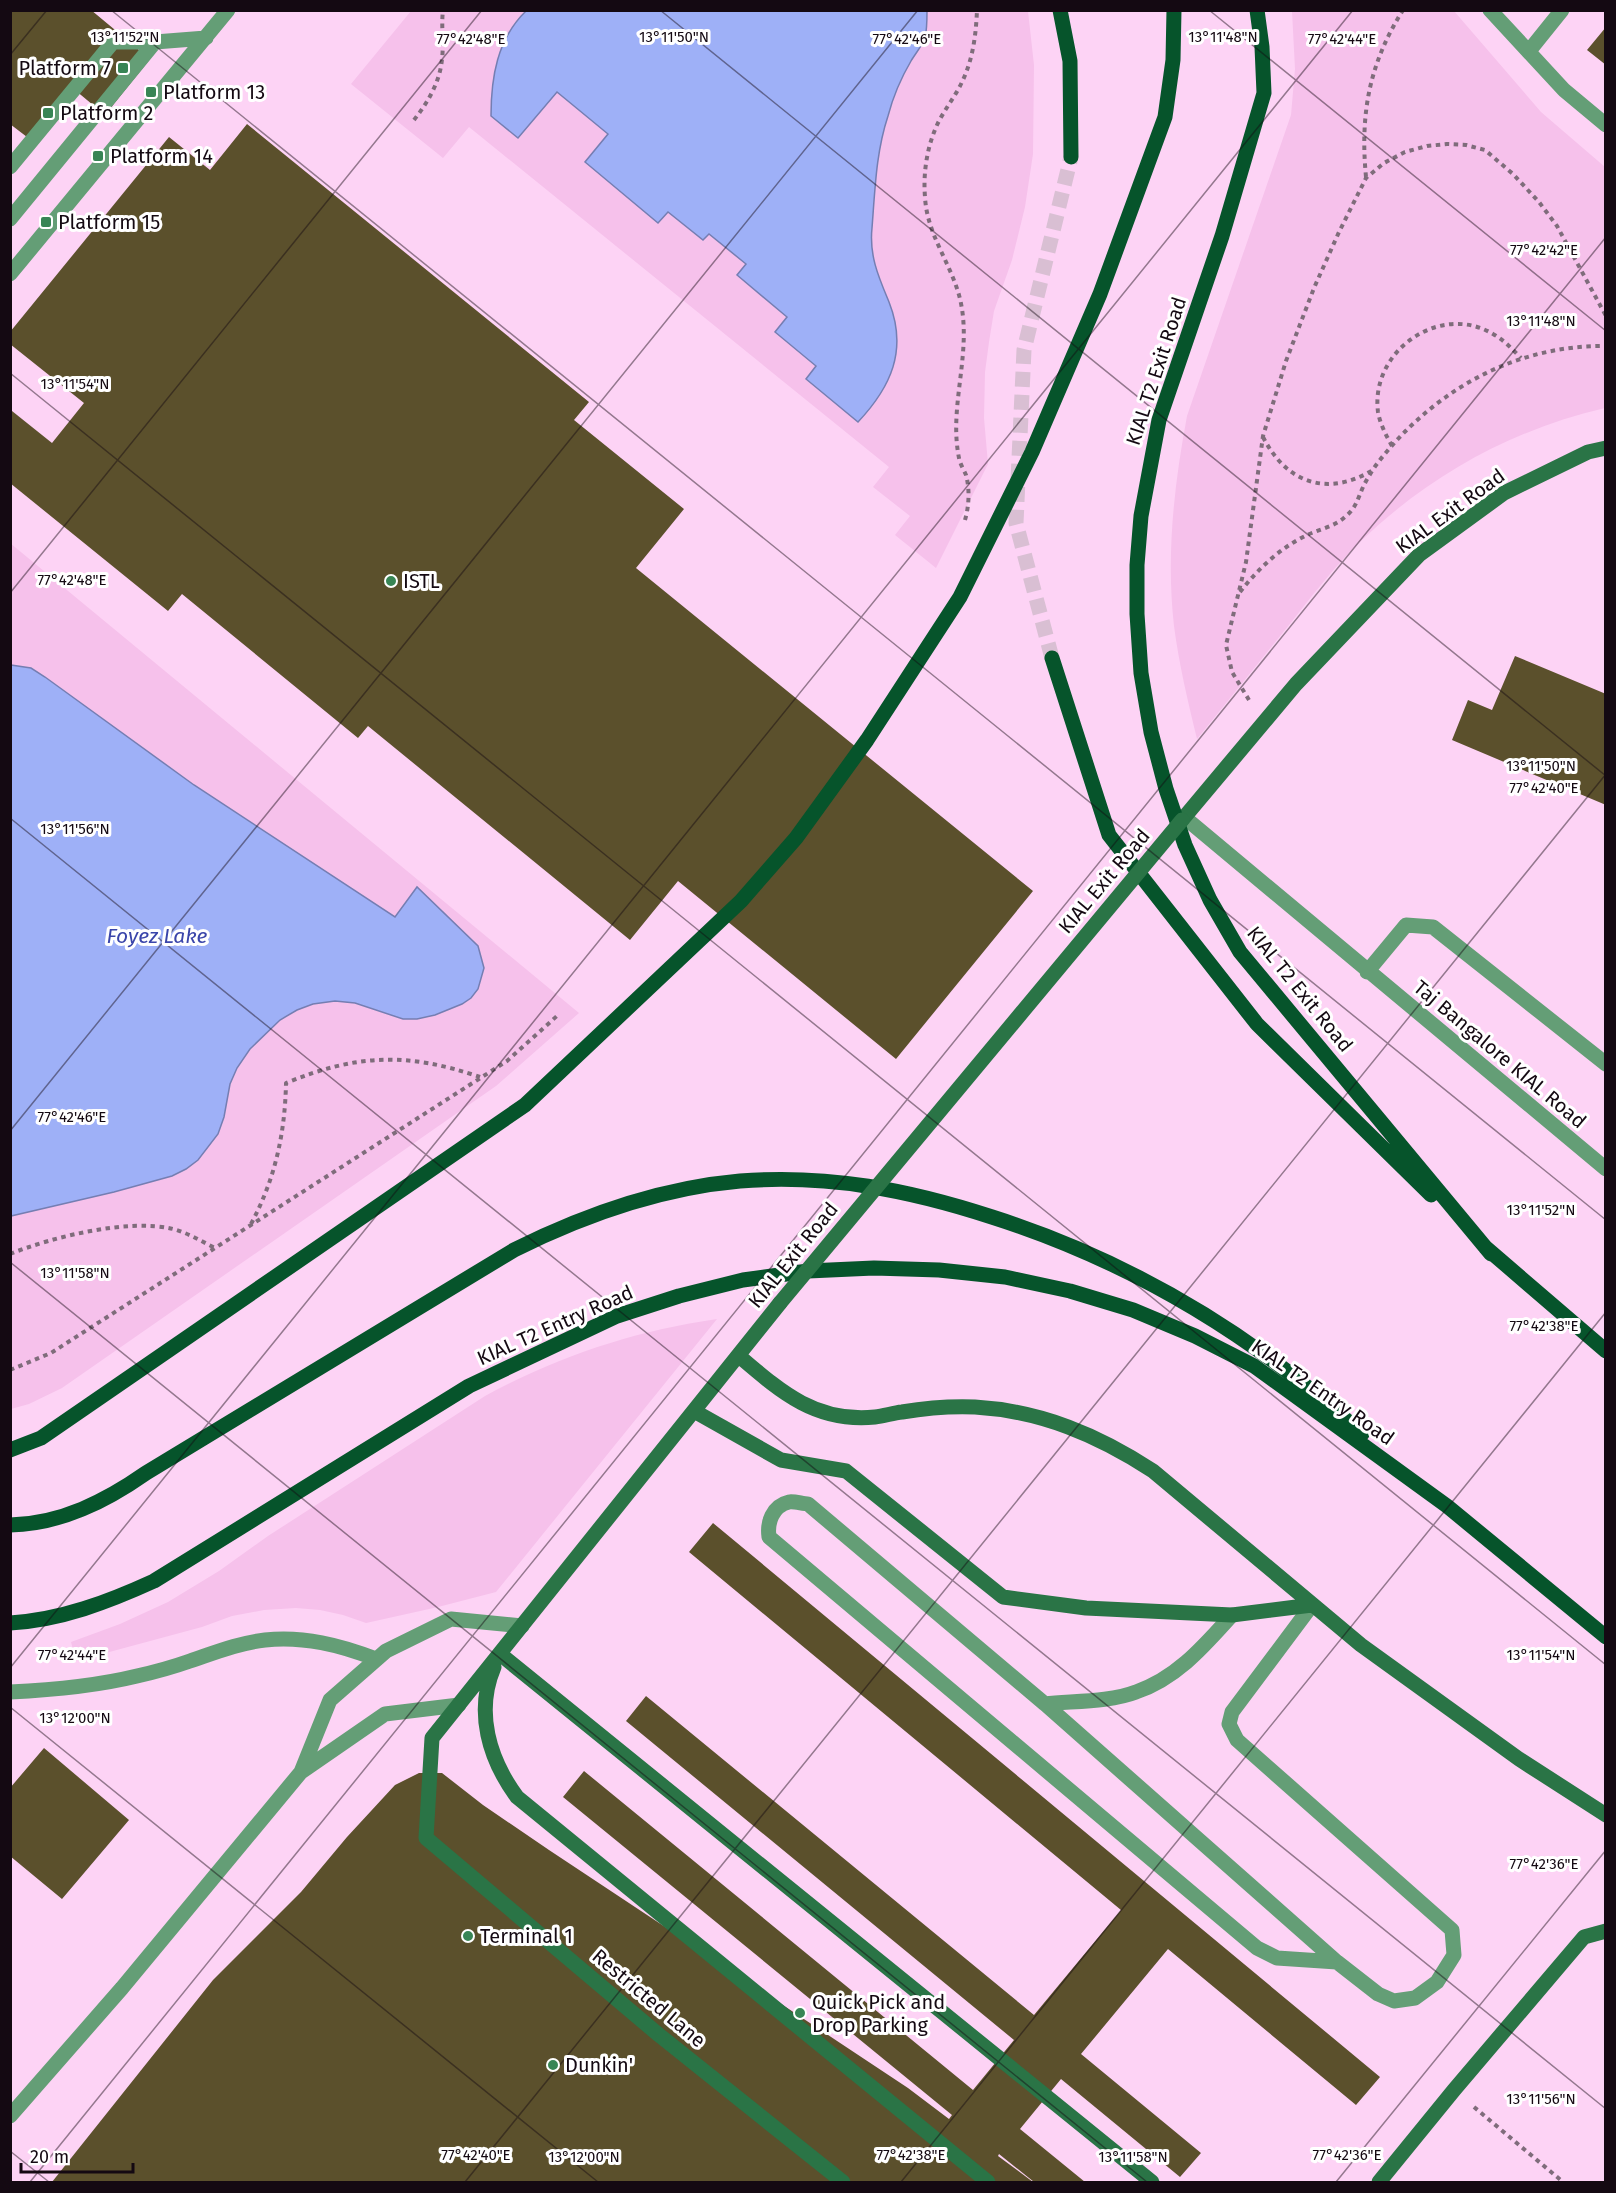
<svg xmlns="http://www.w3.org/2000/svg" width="1616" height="2193" viewBox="0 0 1616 2193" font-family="'Fira Sans',sans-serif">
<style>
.built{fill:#fdd3f5}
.green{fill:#f6c1eb}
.water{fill:#9eb0f7;stroke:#757eb2;stroke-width:1.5}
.building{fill:#5b502c}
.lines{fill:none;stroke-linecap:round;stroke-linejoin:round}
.primary-tunnel{stroke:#d9bfd3;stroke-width:15;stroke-dasharray:15 8;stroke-linecap:butt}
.path{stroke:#7f6c7b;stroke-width:4;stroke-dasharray:4.5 4.5;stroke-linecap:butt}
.service{stroke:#649e76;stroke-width:15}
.secondary{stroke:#2a7446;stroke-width:15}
.primary{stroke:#06542b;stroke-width:15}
.secondary-bridge{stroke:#2a7446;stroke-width:15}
.ticks{fill:none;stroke:#140912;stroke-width:1.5;stroke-opacity:0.45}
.poi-dot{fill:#388555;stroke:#fff;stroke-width:2}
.labels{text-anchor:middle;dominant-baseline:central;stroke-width:6;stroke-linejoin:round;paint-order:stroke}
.poi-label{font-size:20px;fill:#140912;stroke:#fff;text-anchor:start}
.street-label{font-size:20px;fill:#140912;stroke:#fff}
.water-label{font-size:21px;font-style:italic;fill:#3a45aa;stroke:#fff}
.ticks-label{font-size:15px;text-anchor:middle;fill:#140912;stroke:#fff;stroke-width:6;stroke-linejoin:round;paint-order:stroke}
</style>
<rect width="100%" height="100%" fill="#fcdff5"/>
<path class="built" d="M11 11H1605V2182H11Z"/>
<path class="green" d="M411 11H1028L1034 65 1033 154 1025 207 1012 260 994 311 989 342 985 372 984 418 988 464 936 568 895 535 910 516 873 487 889 467 469 127 443 158 351 84Z
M1292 11H1454L1541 112 1605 167V408C1513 429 1428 476 1360 542 1334 567 1311 597 1289 625 1258 663 1228 701 1197 739 1188 702 1179 664 1174 626 1166 555 1174 486 1187 416L1291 115 1295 69Z
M10 543 579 1013 496 1086 62 1388 29 1404 11 1409Z
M717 1319 496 1592 438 1607 366 1623 343 1615 320 1610 296 1608 264 1610 232 1616 202 1627 76 1661 71 1642 120 1624 168 1602 219 1571 268 1536 485 1396C559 1356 634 1331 717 1319Z"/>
<path class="water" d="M526 11H927C927 19 927 30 925 38 922 46 915 54 911 61 901 78 893 97 888 116 876 152 875 190 872 228 869 256 879 278 889 302 908 350 891 387 858 422L806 379 816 366 775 332 787 317 737 275 746 264 709 234 703 240 668 212 658 223 585 162 608 134 557 92 518 138 491 116C491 78 497 39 526 11Z
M11 665 31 668 45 677 194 785 395 917 417 887 478 946 484 968 478 989 471 998 462 1004 435 1015 417 1019H403L355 1003 335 1001 313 1004 297 1010 280 1020 250 1049 237 1068 230 1084 224 1117 218 1134 198 1160 186 1169 172 1176 114 1192 11 1216Z"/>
<path class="building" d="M10 10H91L150 59 105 115 69 85 27 137 10 124Z
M1606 27V65L1587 50Z
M247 124 589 402 574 420 684 509 636 568 1033 891 896 1059 678 881 630 940 368 726 358 738 182 594 168 611 10 483V413L12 411 52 443 84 403 10 344V332L169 137 210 170Z
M1515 656 1606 694V805L1452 740 1468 700 1492 710Z
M713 1523 1380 2077 1356 2105 1168 1949 1081 2054 1201 2153 1180 2177 1061 2079 1020 2129 1085 2182H1034L999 2154 998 2156 1033 2182H52L213 1980 301 1892 347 1837 395 1785 419 1773H442L483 1805 549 1850 908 2088 949 2119 952 2115 563 1797 584 1771 973 2090 1014 2040 626 1721 646 1696 1034 2015 1121 1910 689 1552Z
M44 1748 129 1820 62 1899 10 1856V1788Z"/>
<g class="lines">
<path class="primary-tunnel" d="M1052 658 1016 523 1024 350 1071 157"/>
<path class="path" d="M414 120C428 102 440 82 442 59 444 43 441 27 443 10
M1366 177C1360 114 1369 64 1403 10
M1263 437C1287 484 1328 497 1373 470
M1392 446C1386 435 1380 424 1378 412 1370 351 1440 302 1493 334 1504 340 1512 349 1521 358
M965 520C969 506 970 490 966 475 964 470 960 464 959 458 948 404 974 350 959 295 949 260 927 234 925 197 923 173 927 147 937 125 944 110 955 97 962 82 973 59 976 35 977 10
M1240 592C1258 569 1279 549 1305 536 1319 529 1335 527 1346 516 1357 507 1358 497 1364 485 1369 475 1377 463 1384 455 1439 388 1517 345 1606 346
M1249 700 1232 672 1226 645 1246 562 1263 436 1286 361 1314 288 1339 232 1366 178 1384 163 1405 152 1427 146 1447 144 1466 145 1485 150 1513 174 1539 202 1557 226 1606 316
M251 1224C275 1179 285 1134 286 1083 357 1054 407 1052 480 1077
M10 1254C52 1237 129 1218 173 1229 188 1233 201 1241 215 1248
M10 1370 51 1353 507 1061 558 1015
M1474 2107 1563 2182"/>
<path class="service" d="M1490 10 1564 90 1606 125
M1529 51 1562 10
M10 167 113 42H155
M10 219 155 42 206 38
M10 274 228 10
M1184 817 1606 1169
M1367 972 1406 925 1433 927 1606 1064
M1312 1605 1232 1712 1229 1724 1237 1740 1452 1930 1454 1955 1437 1982 1415 1998 1394 2001 1378 1994 1337 1962 1045 1704 808 1504C803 1504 794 1501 789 1502 772 1506 767 1523 769 1537L1257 1948 1277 1958 1337 1962
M10 1692C53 1690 96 1686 137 1676 155 1672 173 1667 190 1661 214 1653 239 1643 265 1640 304 1636 340 1645 376 1659
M1045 1704C1073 1701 1110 1702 1136 1692 1177 1678 1204 1646 1232 1615
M301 1772 330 1700 386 1651 451 1619 522 1626
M10 2116 122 1988 301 1772 385 1714 459 1705"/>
<path class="secondary" d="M1182 820 1296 684 1419 555 1504 493 1588 452 1606 448
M780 1303 432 1738 426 1838 659 2035 843 2182
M739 1356C781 1392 816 1423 875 1417 884 1416 893 1413 902 1412 926 1408 951 1406 975 1407 1041 1411 1098 1435 1153 1471L1361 1645 1519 1759 1606 1815
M694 1411 781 1460 846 1471 1003 1597 1086 1608 1232 1615 1312 1605
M500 1654 1152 2182
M494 1667C475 1712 489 1759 517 1797L988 2182
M1379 2182 1454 2090 1584 1937 1606 1931"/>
<path class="primary" d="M1060 10 1070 61 1071 157
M1257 10 1262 47 1264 93 1222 236 1159 420 1141 516 1137 565V614L1141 673 1151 732 1166 789 1185 845 1210 900 1240 952 1491 1254
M1052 658 1109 835 1257 1024 1431 1195
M1485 1247 1606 1351
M10 1450 41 1438 525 1105 741 901 796 838 867 740 960 597 1032 452 1100 294 1165 117 1173 60 1174 10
M10 1525C61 1524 106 1501 146 1473L514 1250C586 1214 660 1188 740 1181 828 1174 909 1190 992 1217 1130 1261 1255 1336 1362 1434
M10 1623C61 1620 108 1602 154 1581L469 1386 617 1316 679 1296 743 1280 808 1271 874 1268 939 1270 1005 1277 1070 1291 1133 1310 1195 1336 1254 1366 1447 1506 1606 1637"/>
<path class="secondary-bridge" d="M780 1303 1182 820"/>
</g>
<path class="ticks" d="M111 10 1606 1220M660 10 1606 776M1209 10 1606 331M10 55 47 10M10 373 1606 1665M10 593 482 10M10 818 1606 2109M10 1131 918 10M10 1262 1147 2182M10 1668 1353 10M10 1707 598 2182M10 2151 49 2182M30 2182 1606 237M465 2182 1606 774M901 2182 1606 1312M1336 2182 1606 1850"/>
<g class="poi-dot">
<rect x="117" y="62" width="12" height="12" rx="3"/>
<rect x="145" y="86" width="12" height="12" rx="3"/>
<rect x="42" y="107" width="12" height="12" rx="3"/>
<rect x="92" y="150" width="12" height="12" rx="3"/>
<rect x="40" y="216" width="12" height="12" rx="3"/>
<circle cx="391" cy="581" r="6"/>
<circle cx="468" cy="1936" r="6"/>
<circle cx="800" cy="2013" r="6"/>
<circle cx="553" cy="2065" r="6"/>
</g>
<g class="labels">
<g class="poi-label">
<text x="111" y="68" text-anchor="end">Platform 7</text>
<text x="163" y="92">Platform 13</text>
<text x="60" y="113">Platform 2</text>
<text x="110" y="156">Platform 14</text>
<text x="58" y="222">Platform 15</text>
<text x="403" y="581">ISTL</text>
<text x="480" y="1936">Terminal 1</text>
<text x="812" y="2002">Quick Pick and<tspan x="812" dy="23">Drop Parking</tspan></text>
<text x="565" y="2065">Dunkin'</text>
</g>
<g class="street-label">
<text transform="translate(1156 371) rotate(-72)">KIAL T2 Exit Road</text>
<text transform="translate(1450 511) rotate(-36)">KIAL Exit Road</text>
<text transform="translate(1104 881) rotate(-50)">KIAL Exit Road</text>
<text transform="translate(1300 989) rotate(51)">KIAL T2 Exit Road</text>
<text transform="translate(1500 1054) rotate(40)">Taj Bangalore KIAL Road</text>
<text transform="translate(793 1255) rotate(-51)">KIAL Exit Road</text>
<text transform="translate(555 1325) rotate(-24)">KIAL T2 Entry Road</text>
<text transform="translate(1323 1392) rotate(35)">KIAL T2 Entry Road</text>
<text transform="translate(649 1998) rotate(40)">Restricted Lane</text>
</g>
<g class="water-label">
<text x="157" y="936">Foyez Lake</text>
</g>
</g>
<g class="ticks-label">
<text x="125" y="42">13°11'52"N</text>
<text x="674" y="42">13°11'50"N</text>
<text x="1223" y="42">13°11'48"N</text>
<text x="471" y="44">77°42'48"E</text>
<text x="907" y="44">77°42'46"E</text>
<text x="1342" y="44">77°42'44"E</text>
<text x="1544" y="255">77°42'42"E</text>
<text x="1541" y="326">13°11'48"N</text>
<text x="75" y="389">13°11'54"N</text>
<text x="72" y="585">77°42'48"E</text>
<text x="1541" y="771">13°11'50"N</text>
<text x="1544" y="793">77°42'40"E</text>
<text x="75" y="834">13°11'56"N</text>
<text x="72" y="1122">77°42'46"E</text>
<text x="1541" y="1215">13°11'52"N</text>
<text x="75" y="1278">13°11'58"N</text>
<text x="1544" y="1331">77°42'38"E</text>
<text x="1541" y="1660">13°11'54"N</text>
<text x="72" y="1660">77°42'44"E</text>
<text x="75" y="1723">13°12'00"N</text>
<text x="1544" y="1869">77°42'36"E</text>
<text x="1541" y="2104">13°11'56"N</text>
<text x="476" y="2160">77°42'40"E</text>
<text x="911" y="2160">77°42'38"E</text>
<text x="1347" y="2160">77°42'36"E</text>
<text x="584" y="2162">13°12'00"N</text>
<text x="1133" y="2162">13°11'58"N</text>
</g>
<rect width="1616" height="2193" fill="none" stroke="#140912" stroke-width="24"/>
<path d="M21 2163v9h112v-9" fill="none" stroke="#140912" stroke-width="3"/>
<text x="30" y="2163" font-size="18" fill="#140912" stroke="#ffffff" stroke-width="4.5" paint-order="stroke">20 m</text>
</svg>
